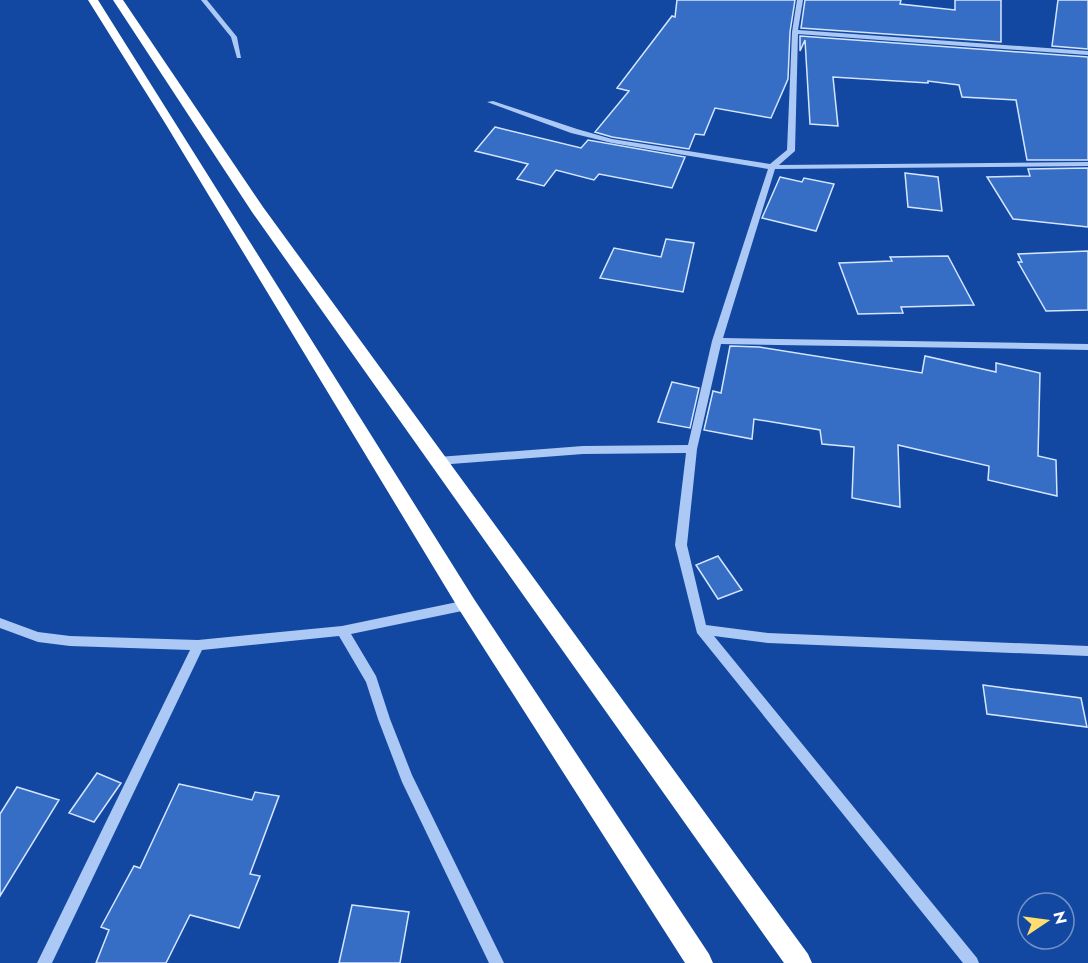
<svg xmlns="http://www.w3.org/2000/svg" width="1088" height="963" viewBox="0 0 1088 963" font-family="Jost,sans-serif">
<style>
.building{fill:#366ec6;stroke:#d5e5fe;stroke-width:1.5}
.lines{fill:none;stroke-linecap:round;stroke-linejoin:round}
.minor{fill:#acc8f5;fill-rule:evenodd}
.highway{fill:#fff;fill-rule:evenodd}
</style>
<rect width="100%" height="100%" fill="#1248a1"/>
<path class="building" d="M677 0H795L790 32 788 79 771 118 715 108 704 135 695 134 689 149 612 137 595 132 629 91 617 88 672 16 675 17Z
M805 0H901L900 4 955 10V0H1001V42L801 28Z
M1058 0H1088V49L1052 46Z
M800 36 1088 57V160H1027L1016 100 962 97 959 85 928 81V83L833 77 838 126 810 124 805 40 800 51Z
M495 127 581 148 588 140 685 157 672 188 599 174 594 180 556 170 544 186 517 179 528 164 475 151Z
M1088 168V227L1013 219 987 177 1030 176 1028 169Z
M905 173 938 177 942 211 908 207Z
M780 177 802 182 804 178 834 184 816 231 762 218Z
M666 239 694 243 683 292 600 278 614 248 661 257Z
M1088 251V310L1046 311 1018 262H1022L1018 254Z
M948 256 974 305 901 307 903 313 858 314 839 263 892 261 890 257Z
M730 346 759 347 922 373 925 356 996 372V363L1040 373 1038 456 1056 460 1057 496 988 480 989 466 898 445 900 507 852 498 854 447 822 444 820 430 754 419 752 439 704 430 713 391 721 393Z
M672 382 699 388 690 428 658 422Z
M718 556 742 590 718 599 696 565Z
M983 685 1081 698 1087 727 987 714Z
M97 773 121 783 94 822 69 813Z
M179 784 252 800 255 792 279 796 250 874 260 876 239 928 190 915 166 963H96L109 930 101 927 134 866 140 868Z
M17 787 59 800 0 896V814Z
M352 905 409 912 400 963H339Z"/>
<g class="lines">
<path class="minor" d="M201 0H207L237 37 241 58H237L231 37Z
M797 0H803L798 30 1088 51V55L798 34 795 151 779 165 1088 162V166L775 169 723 338 1088 344V350L721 344 697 449 687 545 706 625 768 633 1088 646V656L768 643 714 636 977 958 979 963H963L697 633 675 545 686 453 583 454 438 465 433 461 438 457 583 446 688 445 712 341 768 169 612 143 571 133 487 102 493 101 577 129 612 139 770 164 787 150 792 32Z
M467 600 471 602 473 605 471 608 467 610 351 634 376 676 390 719 412 775 504 963H489L402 782 378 719 366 682 339 636 202 650 52 963H37L190 650 70 646 38 642 0 628V618L38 632 70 636 198 640 342 626Z"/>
<path class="highway" d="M88 0H98L474 599 709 954 713 963H685L460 611 165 123Z
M113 0H123L263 207 808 954 812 963H784L252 212Z"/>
</g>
<g transform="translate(1046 921) rotate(77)"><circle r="28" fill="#1248a1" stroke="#7191c7" stroke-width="1.5"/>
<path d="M0-4.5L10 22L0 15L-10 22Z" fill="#ffde6f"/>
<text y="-9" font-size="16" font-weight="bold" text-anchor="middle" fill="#ffffff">N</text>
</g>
</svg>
